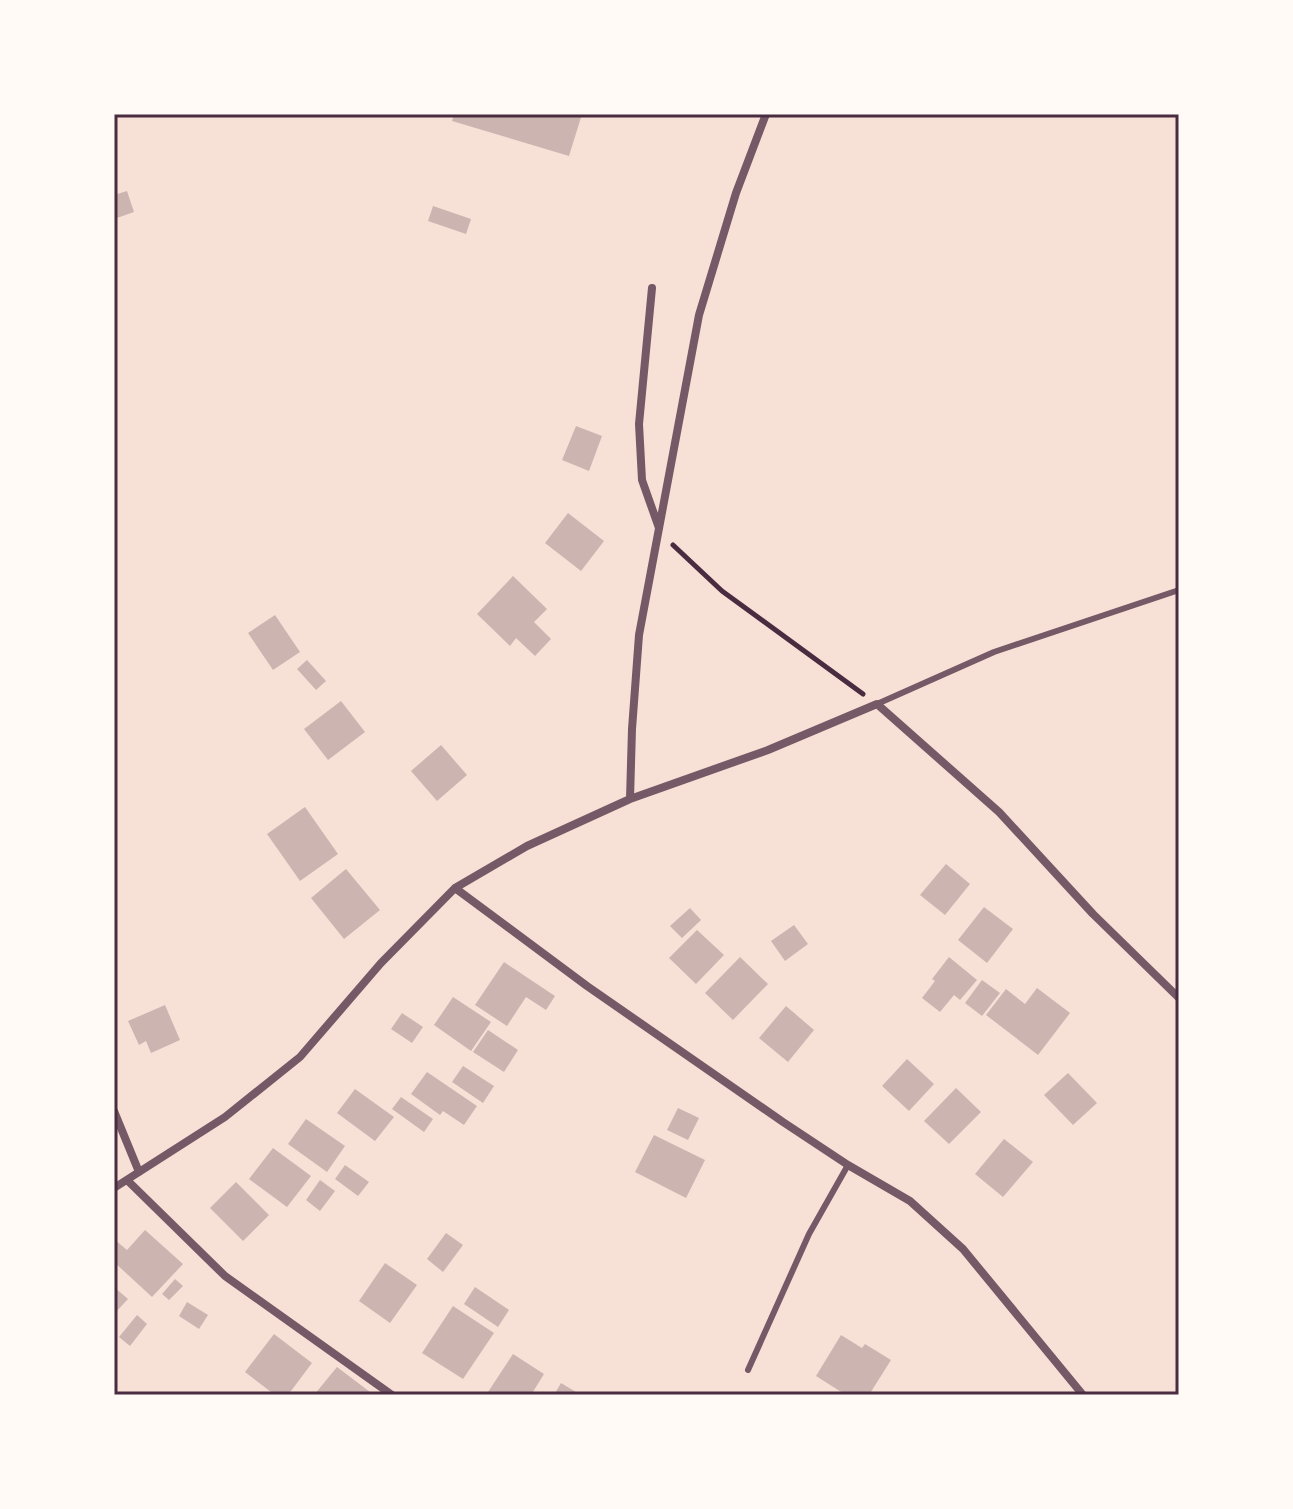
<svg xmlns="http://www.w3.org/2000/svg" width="1293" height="1509" viewBox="0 0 1293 1509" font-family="Mulish,sans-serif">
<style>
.building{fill:#ccb4b1}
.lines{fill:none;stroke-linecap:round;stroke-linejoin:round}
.path{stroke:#4a2c40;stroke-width:5}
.service{stroke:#755966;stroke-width:6}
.minor{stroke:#755966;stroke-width:8}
.neatline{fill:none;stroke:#4a2c40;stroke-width:3}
</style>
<rect width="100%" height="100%" fill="#f7e1d7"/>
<path class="building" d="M454 114H582L569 156 452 121Z
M127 191 134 212 114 219V195Z
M433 206 471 219 466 234 428 221Z
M576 426 602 436 589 471 562 460Z
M568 513 604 541 581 571 545 543Z
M513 576 547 609 534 622 551 639 535 656 516 638 510 646 477 614Z
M275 615 300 652 273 670 248 633Z
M307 660 326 681 316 690 297 669Z
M341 701 365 732 328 760 304 729Z
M441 745 467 775 437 801 411 771Z
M305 807 338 854 300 881 267 834Z
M946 864 970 884 945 915 920 895Z
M346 869 380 910 344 939 311 898Z
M984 907 1013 929 987 963 958 940Z
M690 908 701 920 682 938 670 926Z
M794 925 808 944 785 961 771 941Z
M697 930 724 955 696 984 669 958Z
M740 957 768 984 733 1020 705 993Z
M949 957 977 980 960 1000 954 995 940 1012 922 998 935 981 932 979Z
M504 962 555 996 546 1010 526 997 507 1026 475 1005Z
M982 980 1000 993 982 1016 965 1003Z
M1037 988 1070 1013 1038 1055 986 1015 1006 989 1025 1004Z
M453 997 491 1022 471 1051 434 1025Z
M165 1005 180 1040 151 1053 146 1041 139 1045 128 1021Z
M786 1006 814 1030 788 1062 759 1038Z
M402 1013 423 1027 412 1043 391 1029Z
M488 1030 518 1050 504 1072 473 1052Z
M907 1059 934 1084 909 1111 882 1086Z
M463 1066 494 1086 483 1103 452 1082Z
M427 1072 477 1106 464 1125 443 1111 440 1115 411 1094Z
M1068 1073 1097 1103 1073 1125 1044 1095Z
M956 1088 981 1112 949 1144 924 1121Z
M355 1089 394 1117 375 1141 337 1113Z
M401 1097 433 1119 424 1132 392 1109Z
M678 1108 699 1118 688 1140 667 1130Z
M306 1119 345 1146 327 1172 288 1144Z
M654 1135 705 1160 686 1198 635 1172Z
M1004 1139 1033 1162 1003 1197 975 1174Z
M273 1148 311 1176 287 1207 249 1179Z
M345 1165 369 1182 358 1196 335 1179Z
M320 1180 335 1191 320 1211 306 1200Z
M236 1182 269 1215 243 1241 210 1208Z
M145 1230 183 1264 152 1297 114 1262V1239L127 1250Z
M446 1233 463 1245 443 1272 427 1259Z
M385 1263 417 1285 390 1323 359 1301Z
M175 1279 183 1286 169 1300 162 1294Z
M114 1287 128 1299 114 1314Z
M475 1287 509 1310 498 1327 464 1304Z
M187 1302 208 1315 199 1329 179 1316Z
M453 1306 494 1333 463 1379 422 1353Z
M137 1315 147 1324 130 1346 119 1337Z
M274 1334 312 1363 288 1395H275L245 1372Z
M841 1335 862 1348 865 1344 891 1360 869 1395H846L816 1376Z
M513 1354 544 1374 531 1395H492L488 1392Z
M337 1367 374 1395H314Z
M561 1383 581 1395H554Z"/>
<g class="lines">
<path class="path" d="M673 545 722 591 863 694"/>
<path class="service" d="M877 704 994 652 1179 590
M748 1370 809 1234 848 1165"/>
<path class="minor" d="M652 288 639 424 642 480 659 528
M630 799 632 729 639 635 699 315 736 193 766 114
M455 888 587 986 783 1122 848 1165 910 1201 963 1249 1083 1395
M114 1111 139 1172
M127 1180 225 1276 392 1395
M114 1188 225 1117 300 1057 381 963 455 888 527 846 630 799 768 750 877 704 999 812 1093 914 1179 998"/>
</g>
<rect width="1293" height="1509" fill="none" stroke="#fffaf5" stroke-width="232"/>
<rect x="116" y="116" width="1061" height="1277" class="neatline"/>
</svg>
